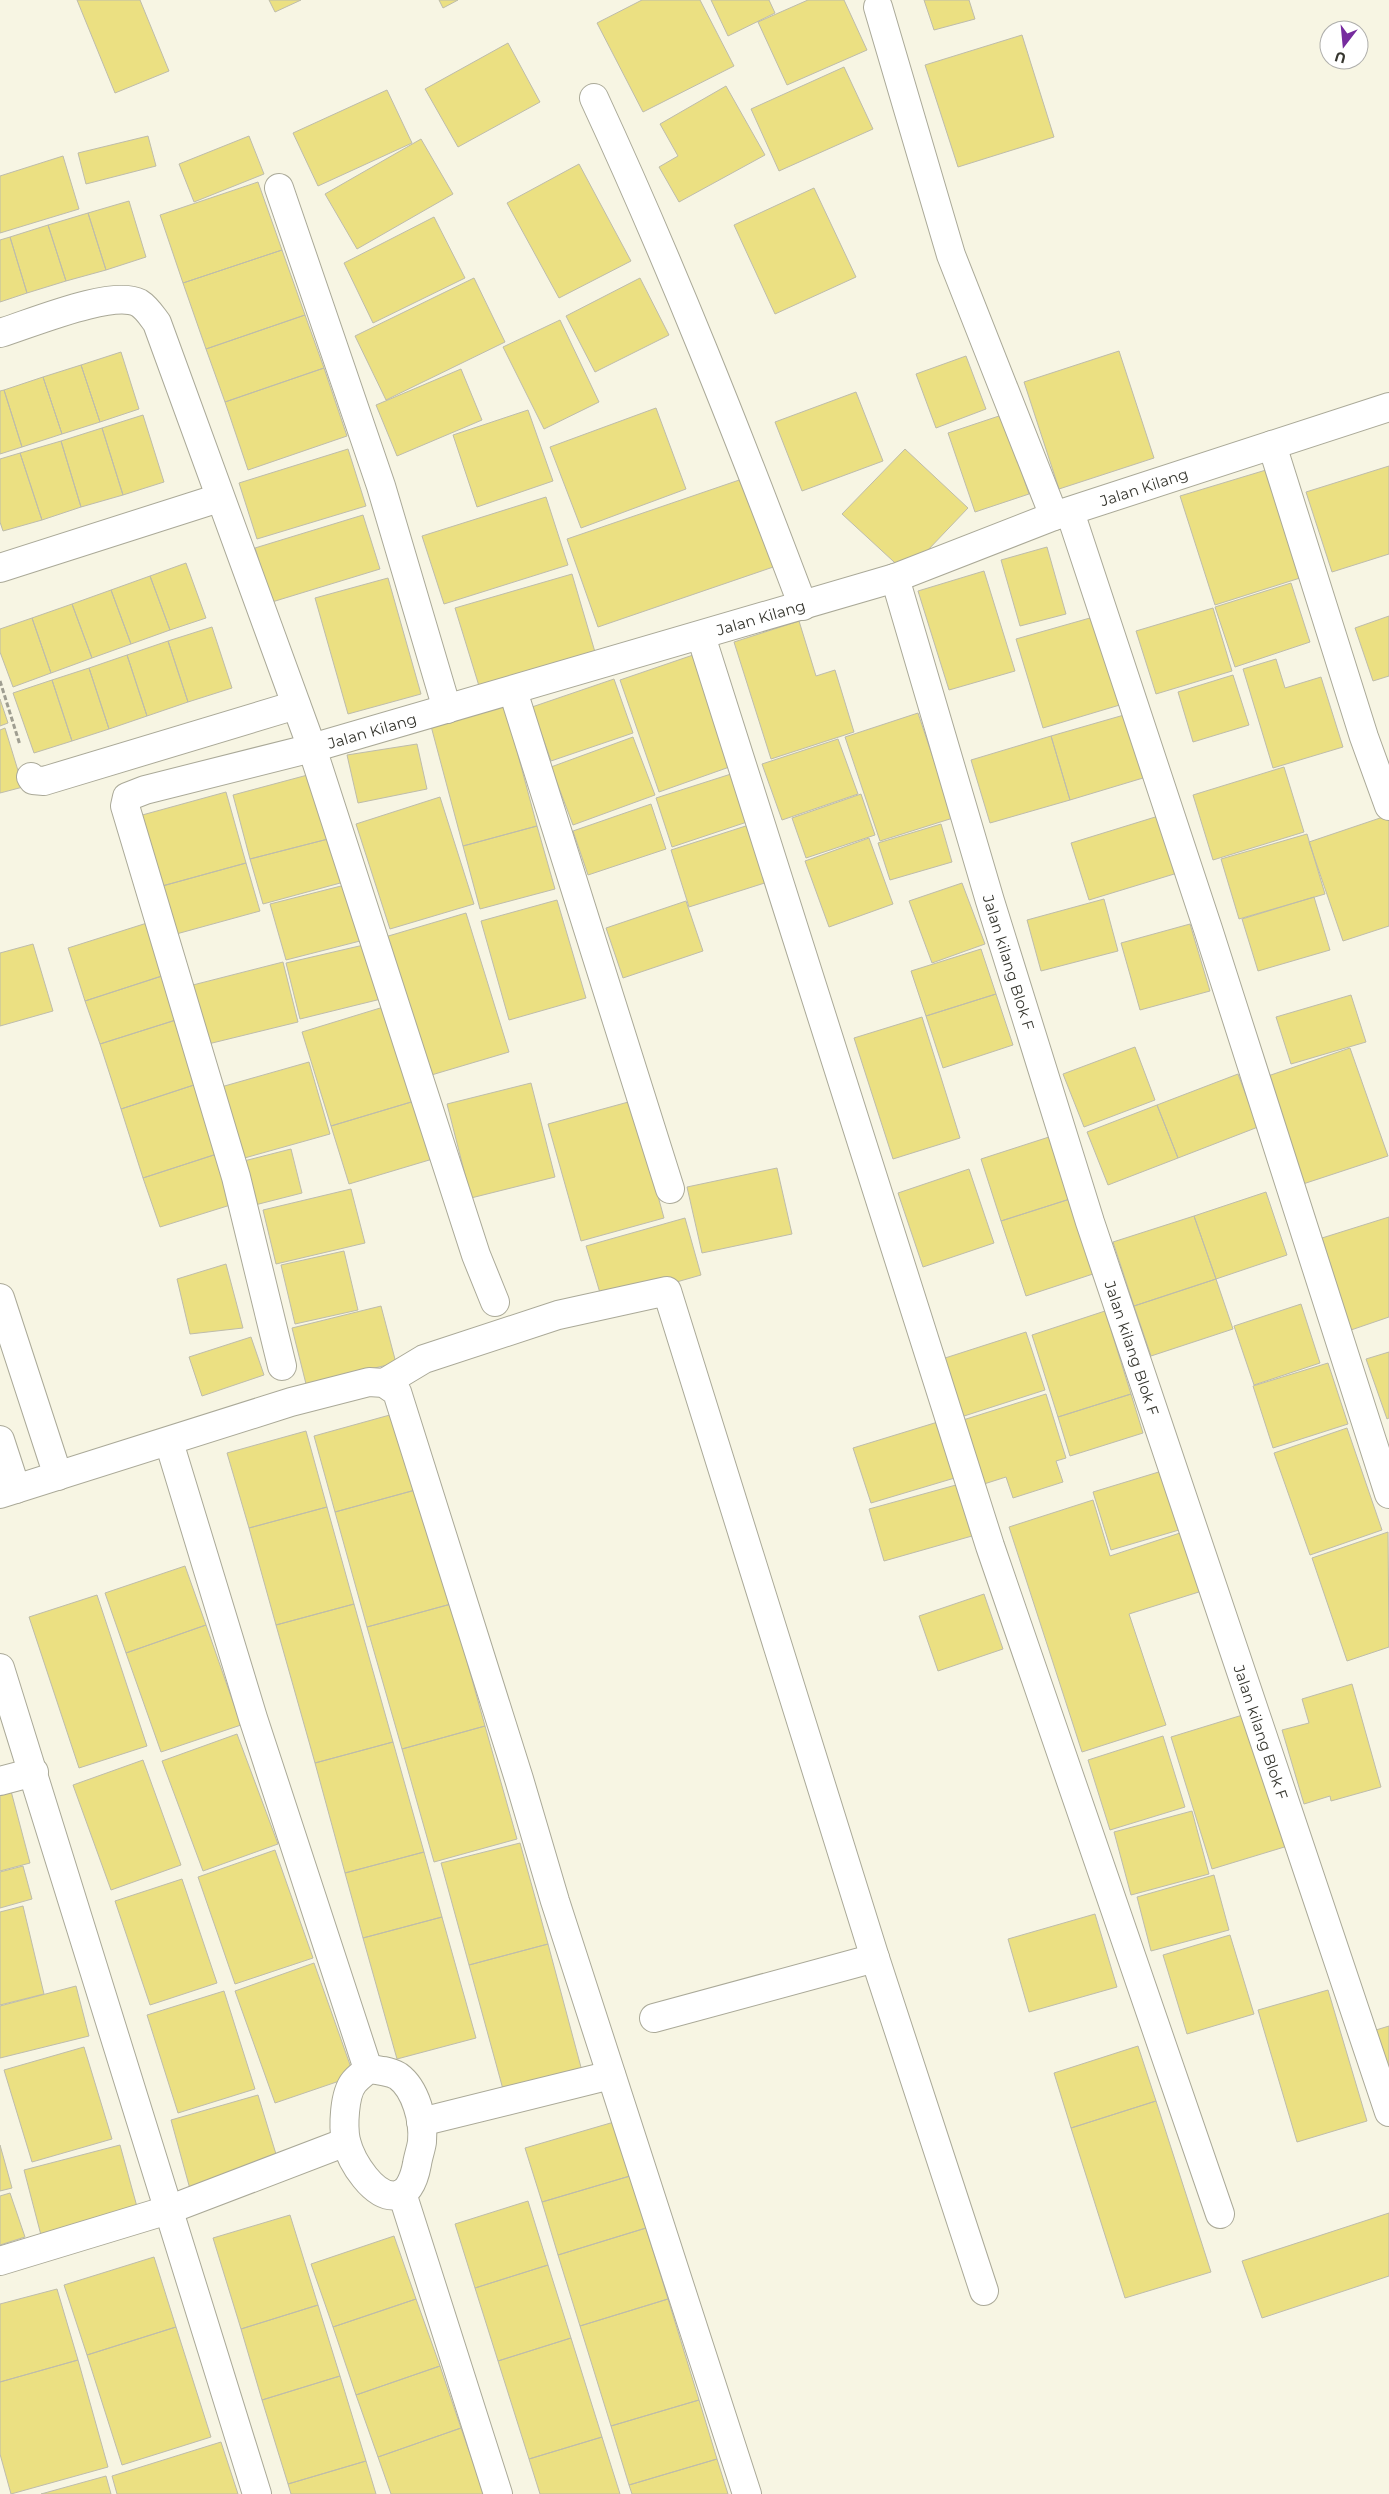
<svg xmlns="http://www.w3.org/2000/svg" width="1389" height="2494" viewBox="0 0 1389 2494" font-family="Montserrat,sans-serif">
<style>
.building{fill:#ebe082;stroke:#bebcab}
.lines{fill:none;stroke-linecap:round;stroke-linejoin:round}
.minor-casing{stroke:#aaa998;stroke-width:30}
.path{stroke:#9f9e91;stroke-width:3;stroke-dasharray:5 2.5;stroke-linecap:butt}
.minor{stroke:#fff;stroke-width:28}
.labels{text-anchor:middle;dominant-baseline:central;stroke-width:4;stroke-linejoin:round;paint-order:stroke}
.street-label{font-size:15px;fill:#36362f;stroke:#fff}
</style>
<rect width="100%" height="100%" fill="#f7f5e3"/>
<path class="building" d="M77 0H140L169 71 115 93Z
M269 0H301L275 12Z
M439 0H458L443 8Z
M642 0H700L734 66 643 112 597 23Z
M711 0H769L775 13 728 36Z
M808 0H844L867 50 787 85 758 22Z
M924 0H969L975 19 934 30Z
M1022 35 1054 137 958 167 925 65Z
M508 43 540 102 458 147 425 89Z
M844 67 873 129 779 171 751 109Z
M726 86 765 155 679 202 659 167 678 156 660 124Z
M387 90 412 143 318 186 293 133Z
M148 136 156 166 86 184 78 153Z
M249 136 264 174 194 202 179 164Z
M421 139 453 194 357 249 325 194Z
M63 156 79 209 0 233V176Z
M579 164 631 261 559 298 507 203Z
M258 182 282 250 183 283 160 215Z
M814 188 856 277 775 314 734 225Z
M129 201 146 257 106 270 88 213Z
M88 213 106 270 66 281 48 225Z
M434 217 465 278 373 323 344 263Z
M48 225 66 281 27 293 10 237Z
M10 237 27 293 0 302V240Z
M282 250 305 315 206 349 183 283Z
M474 278 505 342 386 400 355 336Z
M640 278 669 335 595 372 566 316Z
M305 315 324 368 225 402 206 349Z
M560 320 599 402 544 429 503 347Z
M1119 351 1154 458 1059 489 1024 382Z
M121 352 139 409 100 422 81 365Z
M966 356 986 409 936 428 916 374Z
M81 365 100 422 62 434 43 377Z
M324 368 347 436 248 470 225 402Z
M461 369 482 420 397 456 376 405Z
M43 377 62 434 22 447 4 390Z
M4 390 22 447 0 454V391Z
M856 392 883 461 802 491 775 422Z
M656 408 686 489 581 528 550 447Z
M528 410 553 481 477 507 453 435Z
M143 415 164 482 123 495 102 428Z
M1002 415 1029 494 975 512 948 433Z
M102 428 123 495 81 507 61 441Z
M61 441 81 507 42 520 20 453Z
M348 449 366 506 257 539 239 483Z
M905 449 968 508 906 573 842 514Z
M20 453 42 520 3 531 0 522V459Z
M1389 466V554L1332 572 1306 492Z
M1266 470 1300 578 1215 605 1180 496Z
M751 476 782 564 598 627 567 539Z
M546 497 568 565 444 604 422 536Z
M363 515 380 569 272 602 255 548Z
M1047 547 1066 614 1020 626 1001 560Z
M186 563 206 618 170 630 150 576Z
M984 571 1015 671 949 690 918 591Z
M572 574 595 652 479 686 455 608Z
M150 576 170 630 131 644 111 590Z
M388 578 421 694 348 714 315 598Z
M1291 583 1310 642 1235 667 1215 607Z
M111 590 131 644 92 658 72 604Z
M72 604 92 658 51 673 32 618Z
M1213 608 1232 671 1156 694 1136 631Z
M1097 616 1123 704 1043 728 1016 639Z
M1389 616V676L1373 681 1355 628Z
M32 618 51 673 13 687 0 652V629Z
M799 621 816 676 835 670 854 732 771 759 734 642Z
M212 627 232 688 188 702 168 641Z
M168 641 188 702 147 716 127 655Z
M696 654 735 765 659 792 620 680Z
M127 655 147 716 109 729 89 668Z
M1276 659 1285 688 1321 677 1343 747 1273 768 1243 669Z
M89 668 109 729 72 741 52 680Z
M1233 675 1249 725 1193 742 1178 692Z
M614 679 633 733 551 761 532 707Z
M52 680 72 741 34 753 13 693Z
M0 699 8 723 0 726Z
M505 706 537 826 463 846 431 726Z
M918 713 953 818 880 841 845 737Z
M1124 715 1143 778 1070 800 1051 736Z
M5 728 23 787 0 793V730Z
M1051 736 1070 800 990 823 971 760Z
M633 737 655 795 573 825 551 767Z
M838 739 858 794 782 820 762 764Z
M417 744 427 789 358 803 347 755Z
M1284 767 1304 832 1213 860 1193 795Z
M315 773 332 838 250 859 233 795Z
M731 774 747 822 672 847 656 798Z
M226 792 246 863 155 888 135 817Z
M861 794 875 835 806 858 792 818Z
M440 797 474 904 390 929 356 824Z
M651 804 666 849 588 875 573 831Z
M1165 814 1184 871 1089 900 1071 843Z
M1389 815V926L1343 941 1309 842Z
M752 824 771 881 689 907 671 850Z
M941 824 952 862 890 880 878 843Z
M537 826 555 889 480 909 463 846Z
M1307 834 1325 894 1239 919 1221 859Z
M332 838 344 882 263 904 250 859Z
M869 838 893 904 829 927 805 861Z
M246 863 260 911 169 936 155 888Z
M962 883 985 944 932 963 909 901Z
M345 885 360 941 286 960 270 904Z
M1314 897 1330 950 1258 971 1242 919Z
M1104 899 1118 951 1041 971 1027 920Z
M557 900 586 998 509 1020 481 921Z
M686 901 703 951 623 978 606 928Z
M466 913 509 1052 428 1076 385 937Z
M147 923 165 975 85 1001 68 948Z
M1190 924 1210 991 1140 1010 1121 943Z
M33 944 53 1011 0 1026V953Z
M368 944 381 999 300 1019 286 963Z
M981 949 996 994 926 1016 911 971Z
M283 962 298 1022 204 1045 189 986Z
M165 975 179 1019 100 1044 85 1001Z
M996 994 1013 1045 943 1068 926 1016Z
M1351 995 1366 1042 1291 1064 1276 1017Z
M390 1005 418 1100 331 1126 302 1032Z
M922 1017 960 1138 893 1159 854 1038Z
M179 1019 200 1083 121 1109 100 1044Z
M1135 1047 1155 1100 1084 1127 1063 1074Z
M1350 1048 1388 1156 1300 1185 1262 1078Z
M309 1062 330 1134 241 1159 221 1087Z
M1238 1074 1258 1127 1178 1158 1157 1105Z
M200 1083 223 1152 143 1178 121 1109Z
M531 1083 555 1177 471 1198 447 1104Z
M418 1100 436 1158 349 1184 331 1126Z
M632 1101 664 1218 581 1241 548 1124Z
M1157 1105 1178 1158 1108 1185 1087 1132Z
M1049 1137 1070 1199 1001 1221 981 1159Z
M291 1149 302 1193 251 1206 240 1162Z
M223 1152 240 1202 160 1227 143 1178Z
M777 1168 792 1234 702 1253 687 1187Z
M969 1169 994 1243 923 1267 898 1193Z
M351 1189 365 1243 276 1264 263 1210Z
M1266 1192 1287 1255 1216 1279 1194 1216Z
M1070 1199 1096 1273 1026 1296 1001 1221Z
M1194 1216 1216 1279 1134 1306 1113 1242Z
M1389 1217V1317L1351 1330 1322 1238Z
M685 1218 701 1275 603 1303 586 1246Z
M344 1251 358 1310 295 1324 281 1265Z
M226 1264 243 1328 190 1334 177 1279Z
M1216 1279 1233 1329 1151 1356 1134 1306Z
M1301 1304 1320 1363 1254 1385 1234 1326Z
M381 1306 396 1363 306 1384 292 1328Z
M1105 1311 1131 1394 1058 1417 1032 1335Z
M1026 1332 1045 1390 961 1417 942 1359Z
M251 1337 264 1375 202 1396 189 1357Z
M1389 1352V1418L1387 1419 1366 1359Z
M1328 1363 1348 1424 1273 1448 1253 1386Z
M1046 1394 1066 1458 1056 1461 1063 1482 1013 1498 1006 1477 984 1484 963 1420Z
M1131 1394 1143 1433 1070 1456 1058 1417Z
M397 1413 419 1489 335 1512 314 1436Z
M941 1421 958 1477 871 1503 853 1448Z
M1347 1428 1382 1530 1310 1555 1274 1453Z
M306 1431 327 1507 249 1528 227 1453Z
M1162 1471 1179 1530 1111 1550 1093 1492Z
M956 1485 972 1536 884 1561 869 1509Z
M419 1489 451 1604 367 1627 335 1512Z
M1093 1500 1110 1556 1183 1532 1202 1591 1129 1614 1166 1725 1082 1752 1009 1527Z
M327 1507 354 1604 276 1625 249 1528Z
M1388 1532 1389 1647 1347 1661 1312 1558Z
M185 1566 206 1625 126 1653 105 1593Z
M984 1594 1003 1649 938 1671 919 1616Z
M97 1595 147 1746 79 1768 29 1617Z
M354 1604 393 1742 315 1763 276 1625Z
M451 1604 485 1726 402 1749 367 1627Z
M206 1625 241 1725 161 1752 126 1653Z
M1352 1684 1381 1787 1331 1801 1330 1796 1304 1804 1282 1730 1309 1723 1302 1699Z
M1249 1713 1291 1845 1212 1869 1171 1737Z
M485 1726 517 1839 434 1862 402 1749Z
M237 1734 278 1844 203 1871 162 1761Z
M1163 1736 1185 1807 1110 1830 1088 1760Z
M393 1742 424 1852 345 1873 315 1763Z
M143 1760 181 1865 111 1890 73 1785Z
M11 1791 30 1863 0 1871V1794Z
M1192 1811 1209 1874 1131 1895 1114 1832Z
M520 1843 548 1944 469 1965 441 1863Z
M275 1850 313 1958 235 1984 198 1877Z
M424 1852 442 1917 363 1938 345 1873Z
M23 1866 32 1899 0 1908V1872Z
M1214 1875 1229 1930 1151 1951 1137 1897Z
M182 1879 217 1983 150 2005 115 1901Z
M23 1906 44 1994 0 2005V1912Z
M1095 1914 1117 1987 1029 2012 1008 1939Z
M442 1917 476 2038 397 2059 363 1938Z
M1230 1935 1254 2014 1187 2034 1163 1955Z
M548 1944 582 2071 504 2093 469 1965Z
M314 1963 354 2076 275 2103 235 1991Z
M76 1986 89 2036 0 2058V2006Z
M1328 1990 1367 2121 1297 2142 1258 2010Z
M224 1991 255 2089 178 2113 147 2015Z
M1389 2026V2072L1376 2030Z
M1138 2046 1156 2101 1071 2128 1054 2073Z
M84 2047 112 2139 32 2162 4 2070Z
M258 2095 279 2164 190 2189 171 2120Z
M1156 2101 1211 2272 1125 2298 1071 2128Z
M614 2122 630 2176 542 2202 525 2148Z
M0 2145 12 2188 0 2191Z
M120 2145 139 2214 42 2239 24 2170Z
M630 2176 646 2228 558 2255 542 2202Z
M10 2193 25 2237 0 2245V2196Z
M528 2201 548 2265 475 2288 455 2224Z
M1389 2213V2276L1262 2318 1242 2261Z
M290 2215 318 2305 241 2329 213 2238Z
M646 2228 668 2299 580 2326 558 2255Z
M394 2236 416 2299 333 2327 311 2264Z
M154 2257 176 2327 87 2355 64 2285Z
M548 2265 571 2338 498 2361 475 2288Z
M57 2289 78 2360 0 2382V2304Z
M416 2299 440 2366 356 2395 333 2327Z
M668 2299 699 2400 611 2426 580 2326Z
M318 2305 340 2376 262 2400 241 2329Z
M176 2327 211 2437 122 2465 87 2355Z
M571 2338 602 2437 529 2459 498 2361Z
M78 2360 108 2467 11 2494 0 2454V2382Z
M440 2366 461 2428 378 2457 356 2395Z
M340 2376 366 2461 288 2484 262 2400Z
M699 2400 717 2459 629 2485 611 2426Z
M461 2428 484 2494H391L378 2457Z
M602 2437 620 2494H540L529 2459Z
M221 2442 238 2494H117L112 2476Z
M717 2459 728 2494H632L629 2485Z
M366 2461 376 2494H291L288 2484Z
M106 2476 111 2494H41Z"/>
<g class="lines">
<g class="minor-casing">
<g id="minor">
<path d="M878 7 951 255 1054 516"/>
<path d="M594 98C671 264 738 434 803 606"/>
<path d="M279 188 381 486 447 709"/>
<path d="M0 333C30 324 112 289 139 303 147 308 151 315 157 323L312 748 476 1255 495 1302"/>
<path d="M1272 445 1364 737 1389 806"/>
<path d="M1070 512 1208 929 1389 1494"/>
<path d="M0 568 219 498"/>
<path id="s1" d="M895 578 990 901 1090 1222 1389 2112"/>
<path d="M701 636 990 1546 1220 2214"/>
<path d="M513 691 670 1189"/>
<path d="M31 777 33 780 44 781 296 705"/>
<path d="M0 1298 58 1476"/>
<path id="s2" d="M282 1366 236 1177 125 806 127 797 145 790 312 748 895 578 1054 516 1389 407"/>
<path d="M384 1383 424 1359 558 1315 667 1291 875 1958 984 2291"/>
<path d="M0 1440 16 1489"/>
<path d="M169 1442 253 1718 368 2069"/>
<path d="M0 1494 291 1402 369 1382 384 1383 397 1392 519 1779 555 1901 747 2494"/>
<path d="M0 1668 257 2494"/>
<path d="M0 1781 34 1772"/>
<path d="M654 2018 875 1958"/>
<path d="M368 2069C378 2070 389 2071 398 2076 416 2089 424 2121 422 2142 421 2149 418 2157 417 2164 415 2175 410 2192 398 2195 374 2200 351 2161 346 2141 343 2127 344 2094 354 2082 358 2077 364 2073 368 2069Z"/>
<path d="M421 2122 611 2075"/>
<path d="M402 2193 498 2494"/>
<path d="M0 2261 168 2210 346 2142"/>
</g>
</g>
<path class="path" d="M0 681 20 745"/>
<use href="#minor" class="minor"/>
</g>
<g class="labels">
<g class="street-label">
<text stroke="none"><textPath href="#s2" startOffset="1655">Jalan Kilang</textPath></text>
<text stroke="none"><textPath href="#s2" startOffset="1250">Jalan Kilang</textPath></text>
<text stroke="none"><textPath href="#s2" startOffset="845">Jalan Kilang</textPath></text>
<text stroke="none"><textPath href="#s1" startOffset="401">Jalan kilang Blok F</textPath></text>
<text stroke="none"><textPath href="#s1" startOffset="806">Jalan kilang Blok F</textPath></text>
<text stroke="none"><textPath href="#s1" startOffset="1211">Jalan kilang Blok F</textPath></text>
</g>
</g>
<g transform="translate(1344 45) rotate(196)"><circle r="24" fill="#ffffff" stroke="#afafac"/>
<path d="M0-4L9 19L0 12L-9 19Z" fill="#762b9e"/>
<text y="-8" font-size="14" font-weight="bold" text-anchor="middle" fill="#36362f">U</text>
</g>
</svg>
